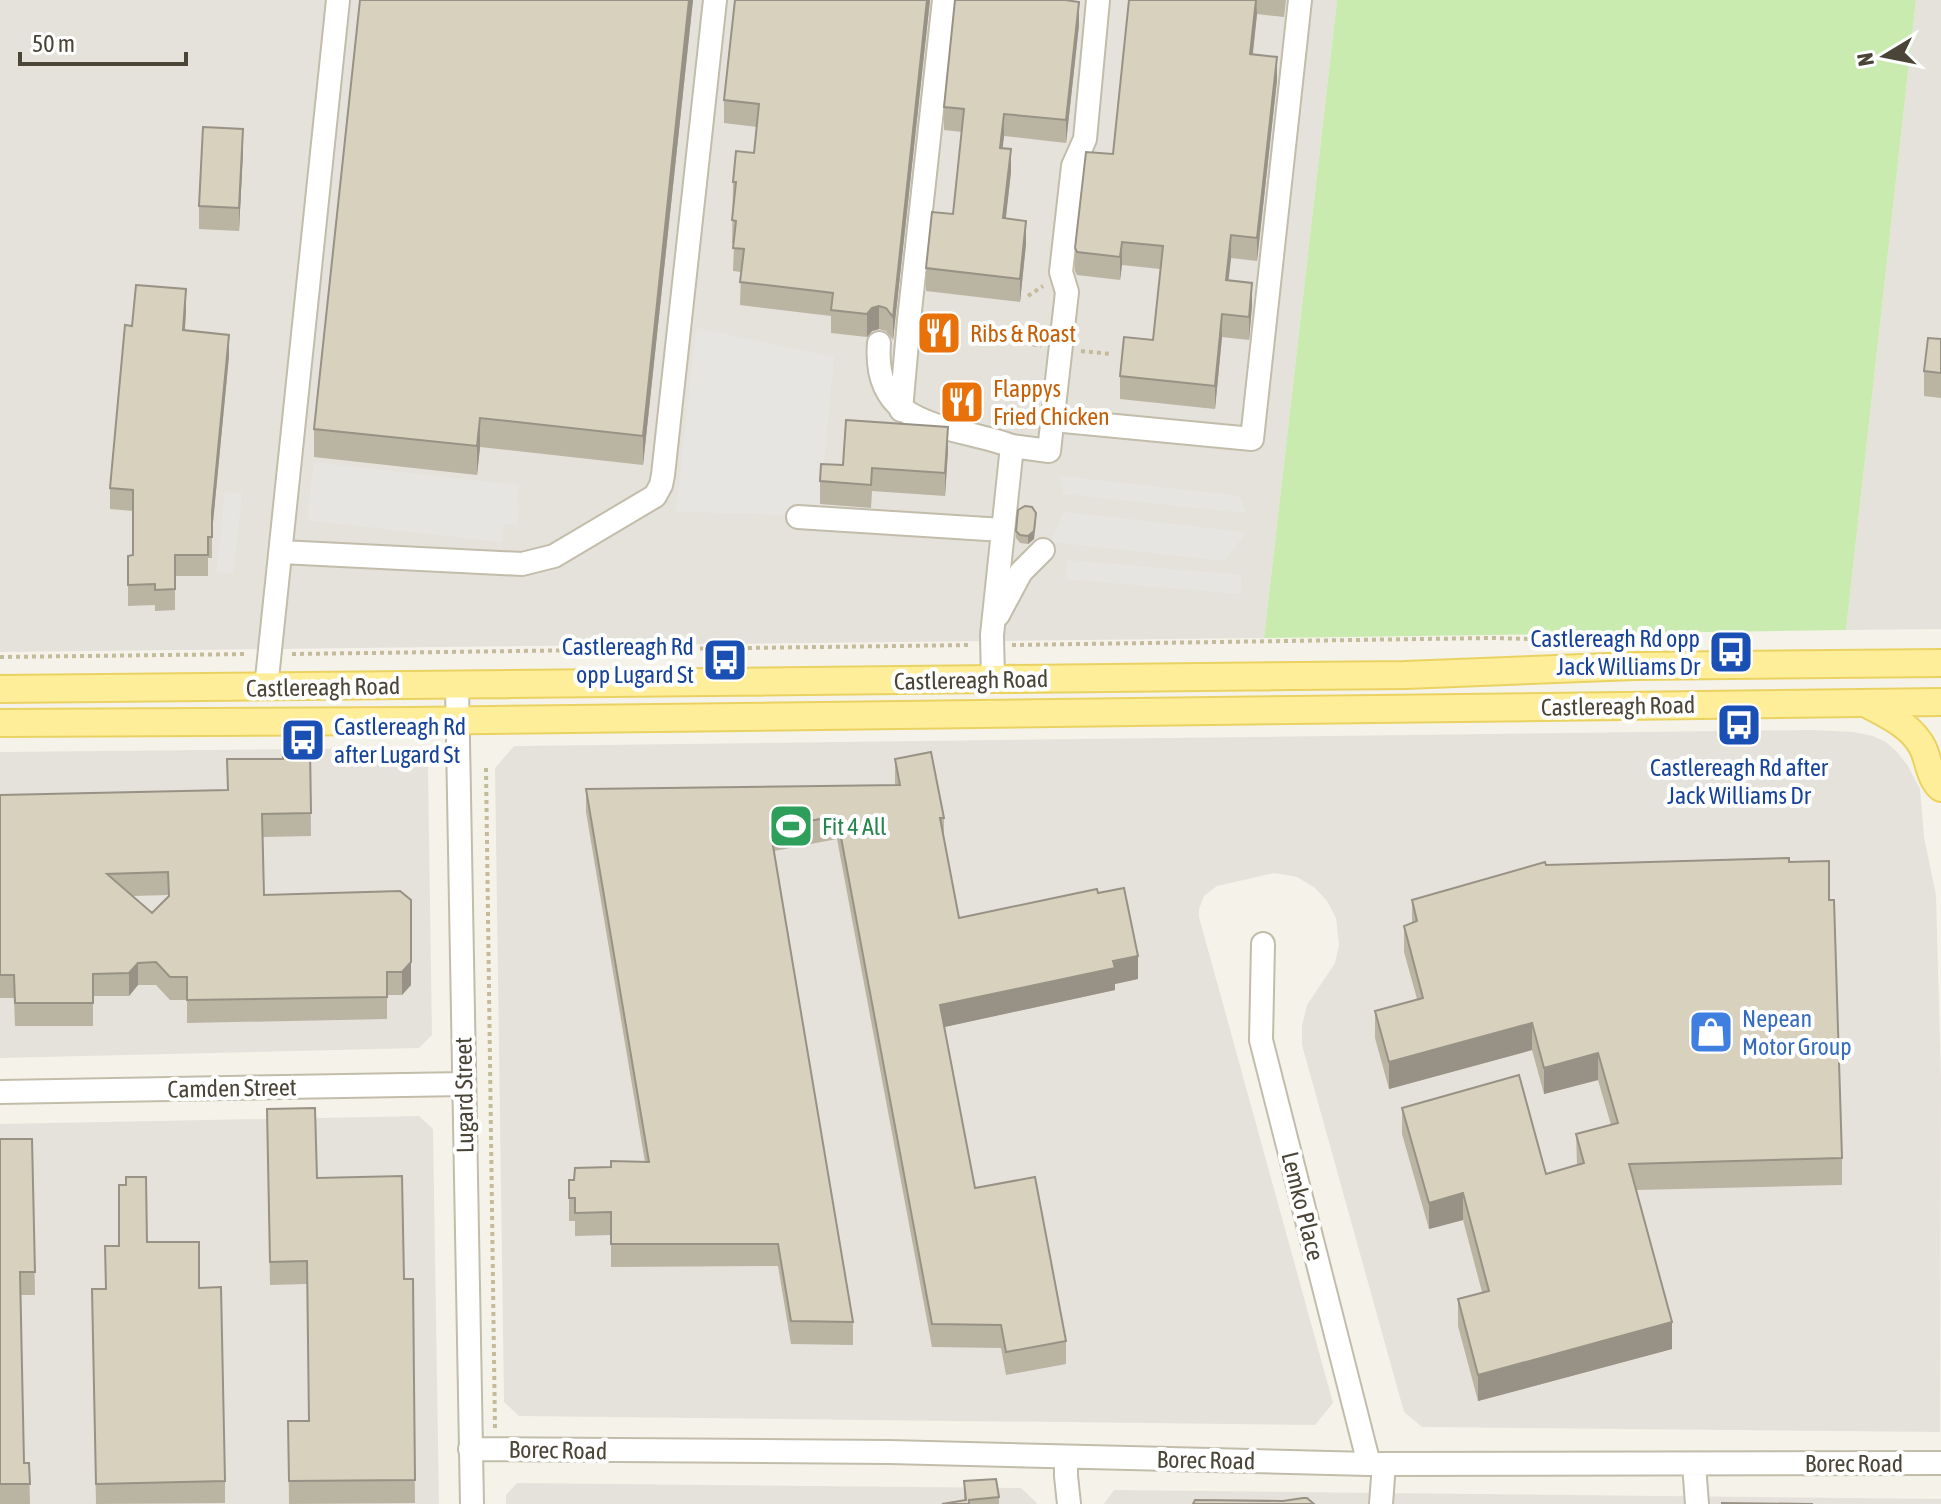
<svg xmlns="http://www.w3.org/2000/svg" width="1941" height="1504" viewBox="0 0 1941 1504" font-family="'Asap Condensed',sans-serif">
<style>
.industrial{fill:#e5e2db}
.green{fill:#caebb0}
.parking{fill:#e7e5e1}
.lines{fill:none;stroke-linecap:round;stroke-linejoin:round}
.minor-casing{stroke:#c2bcab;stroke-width:26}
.major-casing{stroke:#ead262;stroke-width:30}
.path{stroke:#c4bb9b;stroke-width:4;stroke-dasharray:4 4;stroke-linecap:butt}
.minor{stroke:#fff;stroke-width:22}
.major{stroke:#fe9;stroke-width:26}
.wall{fill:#bab4a3;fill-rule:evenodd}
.shaded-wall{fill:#979285}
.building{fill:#d8d1be;stroke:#979285;stroke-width:2;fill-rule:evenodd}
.labels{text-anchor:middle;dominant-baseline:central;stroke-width:8;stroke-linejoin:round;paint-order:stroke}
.food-label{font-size:24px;fill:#c56008;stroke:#fff;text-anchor:start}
.transit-label{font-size:24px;fill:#164399;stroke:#fff;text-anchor:end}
.street-label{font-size:24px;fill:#4a4537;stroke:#fff}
.leisure-label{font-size:24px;fill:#27864d;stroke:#fff;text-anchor:start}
.shop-label{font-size:24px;fill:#366cbe;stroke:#fff;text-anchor:start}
</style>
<rect width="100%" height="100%" fill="#f5f3e9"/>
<path class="industrial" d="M0 0H1337L1264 638 0 652Z
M1916 0H1941V629L1846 630Z
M1810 730 1854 732 1873 736 1886 742 1898 753 1908 766 1920 789 1924 837 1936 895 1941 1080 1940 1432 1422 1427 1404 1412 1302 1045V1026L1307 1005 1335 963 1339 945 1336 918 1327 901 1315 888 1297 877 1274 873 1217 886 1204 896 1199 909V917L1333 1403 1315 1425 519 1416 504 1402 495 768 514 746Z
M408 748 428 767 432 1035 419 1048 0 1058V752Z
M419 1116 433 1129 439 1504H0V1124Z
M517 1483 1021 1488 1036 1502 1037 1504H506V1495Z
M1114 1490 1941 1499V1504H1104Z"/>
<path class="green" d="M1337 0H1916L1846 630 1264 638Z"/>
<path class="parking" d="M696 328 834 357 819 515 676 512Z
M314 462 519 485 517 503 520 504 517 525 504 524 502 542 307 520Z
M1059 476 1240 496 1246 513 1064 494Z
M225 492 242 494 233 574 216 572Z
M1064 512 1246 532 1225 561 1051 542Z
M1067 560 1242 575 1240 594 1066 579Z"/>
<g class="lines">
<g class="minor-casing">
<path id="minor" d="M879 343C872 431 952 424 1012 446L992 635 993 680
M901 410 909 320 944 0
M1053 420 1252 439 1300 0
M1012 446 1049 451 1067 292 1061 272 1073 166 1085 139 1098 0
M798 517 1003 530
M281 552 522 564 554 556 655 496 661 485 663 475 715 0
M998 615 1021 572 1043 550
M457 686 472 1504
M266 688 338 0
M1263 944 1261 1040 1369 1464
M0 1092 464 1084
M470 1449 889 1452 1369 1464 1941 1463
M1066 1457V1476L1069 1504
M1694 1464 1697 1504
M1381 1504 1384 1464"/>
</g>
<g class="major-casing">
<path id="major" d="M0 689 1405 675 1635 666 1941 663
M1869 705C1889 716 1912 726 1923 748 1929 761 1930 779 1941 788
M0 723 414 721 1941 702"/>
</g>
<path class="path" d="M1028 296 1043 286
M995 331 1027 343 1041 346
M1081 351 1111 354
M1012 645 1491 638 1611 641
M292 654 971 645
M0 657 248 654
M486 768 495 1430"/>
<use href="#minor" class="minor"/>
<use href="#major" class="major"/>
</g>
<path class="wall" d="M360 0H693L643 465 480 447 477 475 314 457V429Z
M735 0H930L893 340 886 331 879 329 872 331 867 337 831 333V316L740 305 741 272 733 271 734 244 732 243 733 182 754 153 757 127 724 123V100Z
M956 0H1067L1079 25 1066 143 1004 136 1002 148 1011 172 1006 218 1026 244 1020 302 926 291V268L953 214 962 132 944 130V107Z
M1129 0H1286L1284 17 1257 14 1253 54 1277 80 1257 261 1231 258 1228 280 1252 306 1249 340 1222 337 1215 409 1120 399V376L1153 340 1160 269 1122 265 1120 280 1077 275 1075 271V248L1113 154Z
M243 152 239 231 199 229V206Z
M186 311 185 331 229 356 212 532V558H208V576H175V610L155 611V605L128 606V556L133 555V511L110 509V488L132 326Z
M1941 339V398L1924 396V371Z
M948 450 945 496 872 491 871 508 820 504V481L843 465Z
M1036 521 1034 539 1028 544 1020 543 1016 538V531Z
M310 749 311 836 263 837 264 895 400 891 411 985 402 995H387V1019L187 1023V1000H170L156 985H138L129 996H93V1026H15L14 998H0V795L227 790 283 759ZM168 895V897L152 913 132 896Z
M895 759 944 818V839L959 918 1098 893 1138 979 1115 984V990L944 1027 975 1188 1066 1341V1364L1006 1375 1001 1348 932 1347 837 839 774 851 853 1322V1345L791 1344 778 1266 611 1267V1235L575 1236V1221H569V1180H574L611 1167 645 1162 586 812V789L895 785Z
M1789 862 1829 900 1842 1158V1185L1636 1190 1672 1349 1478 1401 1458 1326V1299L1482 1292 1463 1220 1429 1229 1402 1134V1108L1546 1174 1577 1165 1576 1134 1611 1125 1598 1080 1544 1094 1532 1050 1389 1089 1375 1038V1011L1417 999 1404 952V926L1412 923V900L1546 865Z
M267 1109 317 1178 404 1279H413L415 1503 289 1504 288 1421H309L307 1284 270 1285Z
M0 1139H32L35 1295H21L24 1463H29L30 1504H0Z
M147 1242 199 1288 225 1481V1503L96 1504 92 1311 105 1289V1246Z
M964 1481 999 1497V1504H942L964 1500Z"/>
<path class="shaded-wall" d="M689 0H693L643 465V436Z
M927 0H930L893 340V317Z
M1256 0 1257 14 1250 77V54Z
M1079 2V25L1066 143V120Z
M1277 57V80L1257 261V238Z
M1004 114V136L1000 171V148Z
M243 129V152L239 231V208Z
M1011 149V172L1003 241V218Z
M1026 221V244L1020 302V279Z
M1231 235V258L1226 303V280Z
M1122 242V265L1120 280V257Z
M1252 283V306L1249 340V317Z
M186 289V311L183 352V330Z
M879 306V329L872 331 867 337V314L872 308Z
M1222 314V337L1215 409V386Z
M229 335V356L212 533V512Z
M480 418V447L477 475V446Z
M948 427V450L945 496V473Z
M1036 513 1034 539 1028 544V536Z
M1138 956V979L1115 984V990L940 1028V1005Z
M411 962V985L402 995V972Z
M138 963V985L129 996V973Z
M1532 1023V1050L1389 1089V1062Z
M1598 1053V1080L1544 1094V1068Z
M1463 1193V1220L1429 1229V1203Z
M1672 1322V1349L1478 1401V1375Z"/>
<path class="building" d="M360 0H689L643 436 480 418 477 446 314 429Z
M735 0H927L893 317 886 308 879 306 872 308 867 314 831 310 833 293 740 282 744 249 733 248 736 221 732 220 736 182H733L736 151 754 153 759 104 724 100Z
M955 0H1065L1079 2 1066 120 1004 114 1000 148 1011 149 1003 218 1026 221 1020 279 926 268 932 212 953 214 964 109 944 107Z
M1129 0H1256L1250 54 1277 57 1257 238 1231 235 1226 280 1252 283 1249 317 1222 314 1215 386 1120 376 1124 337 1153 340 1163 246 1122 242 1120 257 1077 252 1075 248 1086 152 1113 154Z
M203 127 243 129 239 208 199 206Z
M136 285 186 289 183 330 229 335 212 512V537H208V555H175V589L155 590V584L128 585V556L133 555V490L110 488 125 325 132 326Z
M1928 338 1941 339V373L1924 371Z
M846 420 948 427 945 473 872 468 871 485 820 481 821 464 843 465Z
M1025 506 1032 507 1036 513 1034 531 1028 536 1020 535 1016 531 1018 510Z
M310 749 311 813 262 814 264 895 400 891 411 900V962L402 972H387V997L187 1000V977H170L156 962 138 963 129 973 93 974V1003H15L14 975H0V795L228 790 227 759H283V750ZM168 872 169 896 152 913 107 874Z
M931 752 944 818H940L959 918 1097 889 1098 893 1124 888 1138 956 1113 961 1115 968 940 1005 975 1188 1035 1177 1066 1341 1006 1352 1001 1325 932 1324 837 816 770 828 853 1322 791 1321 778 1244H611V1212L575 1213V1198H569V1180H574L575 1168 611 1167V1161L649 1162 586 789 900 785 895 759Z
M1789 858V862L1829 861V900H1834L1842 1158 1629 1164 1672 1322 1478 1375 1458 1299 1489 1291 1463 1193 1429 1203 1402 1108 1519 1075 1546 1174 1584 1163 1576 1134 1618 1123 1598 1053 1544 1068 1532 1023 1389 1062 1375 1011 1423 998 1404 926 1417 921 1412 900 1545 862 1546 865Z
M315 1108 317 1178 402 1176 404 1279H413L415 1480 289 1481 288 1421H309L307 1261 270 1262 267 1109Z
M0 1139H32L35 1272H20L24 1463H29L30 1484H0Z
M126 1177H146L147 1242H199V1288L221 1287 225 1481 96 1484 92 1289H106L105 1246H119V1185H126Z
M996 1479 999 1497 969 1500V1504H942L966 1500 964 1481Z
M1303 1498H1307L1314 1504H1193L1195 1500 1283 1501Z
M1722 1503 1813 1504H1722Z"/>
<defs>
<g id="restaurant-square" transform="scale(2.3)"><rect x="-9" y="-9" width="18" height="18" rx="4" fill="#e8710a" stroke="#fff"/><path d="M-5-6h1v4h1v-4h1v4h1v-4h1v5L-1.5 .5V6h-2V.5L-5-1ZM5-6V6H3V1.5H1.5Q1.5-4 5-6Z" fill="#fff"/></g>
<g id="bus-square" transform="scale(2.3)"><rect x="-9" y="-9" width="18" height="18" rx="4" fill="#1a4fb4" stroke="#fff"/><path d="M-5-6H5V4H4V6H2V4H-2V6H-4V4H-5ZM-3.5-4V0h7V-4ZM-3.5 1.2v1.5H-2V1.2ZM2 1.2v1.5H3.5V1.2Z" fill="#fff"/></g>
<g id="stadium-square" transform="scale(2.3)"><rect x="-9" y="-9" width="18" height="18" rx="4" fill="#2e9e5b" stroke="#fff"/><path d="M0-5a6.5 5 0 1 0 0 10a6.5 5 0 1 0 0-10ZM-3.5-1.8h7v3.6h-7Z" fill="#fff"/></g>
<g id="shop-square" transform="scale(2.3)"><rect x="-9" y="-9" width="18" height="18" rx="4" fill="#3f7fe0" stroke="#fff"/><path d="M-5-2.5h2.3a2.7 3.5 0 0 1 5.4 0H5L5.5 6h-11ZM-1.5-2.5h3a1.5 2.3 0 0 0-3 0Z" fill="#fff"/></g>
</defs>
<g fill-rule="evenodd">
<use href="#restaurant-square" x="939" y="333"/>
<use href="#restaurant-square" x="962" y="402"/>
<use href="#bus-square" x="1731" y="652"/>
<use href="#bus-square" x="725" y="660"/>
<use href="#bus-square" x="1739" y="725"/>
<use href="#bus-square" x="303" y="740"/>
<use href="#stadium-square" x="791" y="826"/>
<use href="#shop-square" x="1711" y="1032"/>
</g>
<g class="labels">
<g class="food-label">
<text x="970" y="333">Ribs &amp; Roast</text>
<text x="993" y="388">Flappys<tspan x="993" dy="28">Fried Chicken</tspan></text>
</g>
<g class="transit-label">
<text x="1700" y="638">Castlereagh Rd opp<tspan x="1700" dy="28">Jack Williams Dr</tspan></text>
<text x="694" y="646">Castlereagh Rd<tspan x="694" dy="28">opp Lugard St</tspan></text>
<text x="334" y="726" text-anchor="start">Castlereagh Rd<tspan x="334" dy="28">after Lugard St</tspan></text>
<text x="1739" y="767" text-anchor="middle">Castlereagh Rd after<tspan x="1739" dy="28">Jack Williams Dr</tspan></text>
</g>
<g class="street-label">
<text transform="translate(971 680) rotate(-1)">Castlereagh Road</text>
<text transform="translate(323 687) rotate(-1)">Castlereagh Road</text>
<text transform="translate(1618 706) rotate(-1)">Castlereagh Road</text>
<text transform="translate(232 1088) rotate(-1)">Camden Street</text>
<text transform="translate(464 1095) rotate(-91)">Lugard Street</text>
<text transform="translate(1303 1206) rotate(76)">Lemko Place</text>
<text transform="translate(558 1450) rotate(1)">Borec Road</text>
<text transform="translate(1206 1460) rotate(1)">Borec Road</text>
<text x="1854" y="1463">Borec Road</text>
</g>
<g class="leisure-label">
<text x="822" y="826">Fit 4 All</text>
</g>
<g class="shop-label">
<text x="1742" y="1018">Nepean<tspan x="1742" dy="28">Motor Group</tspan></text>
</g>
</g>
<g transform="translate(1885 56) rotate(260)" stroke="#ffffff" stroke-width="6" paint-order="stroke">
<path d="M0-6L14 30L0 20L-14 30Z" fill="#4a4537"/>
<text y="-12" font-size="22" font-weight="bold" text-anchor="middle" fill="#4a4537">N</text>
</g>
<path d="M20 52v12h166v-12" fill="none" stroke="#4a4537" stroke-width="4"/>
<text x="32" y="52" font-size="24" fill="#4a4537" stroke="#ffffff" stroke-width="6" paint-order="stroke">50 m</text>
</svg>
